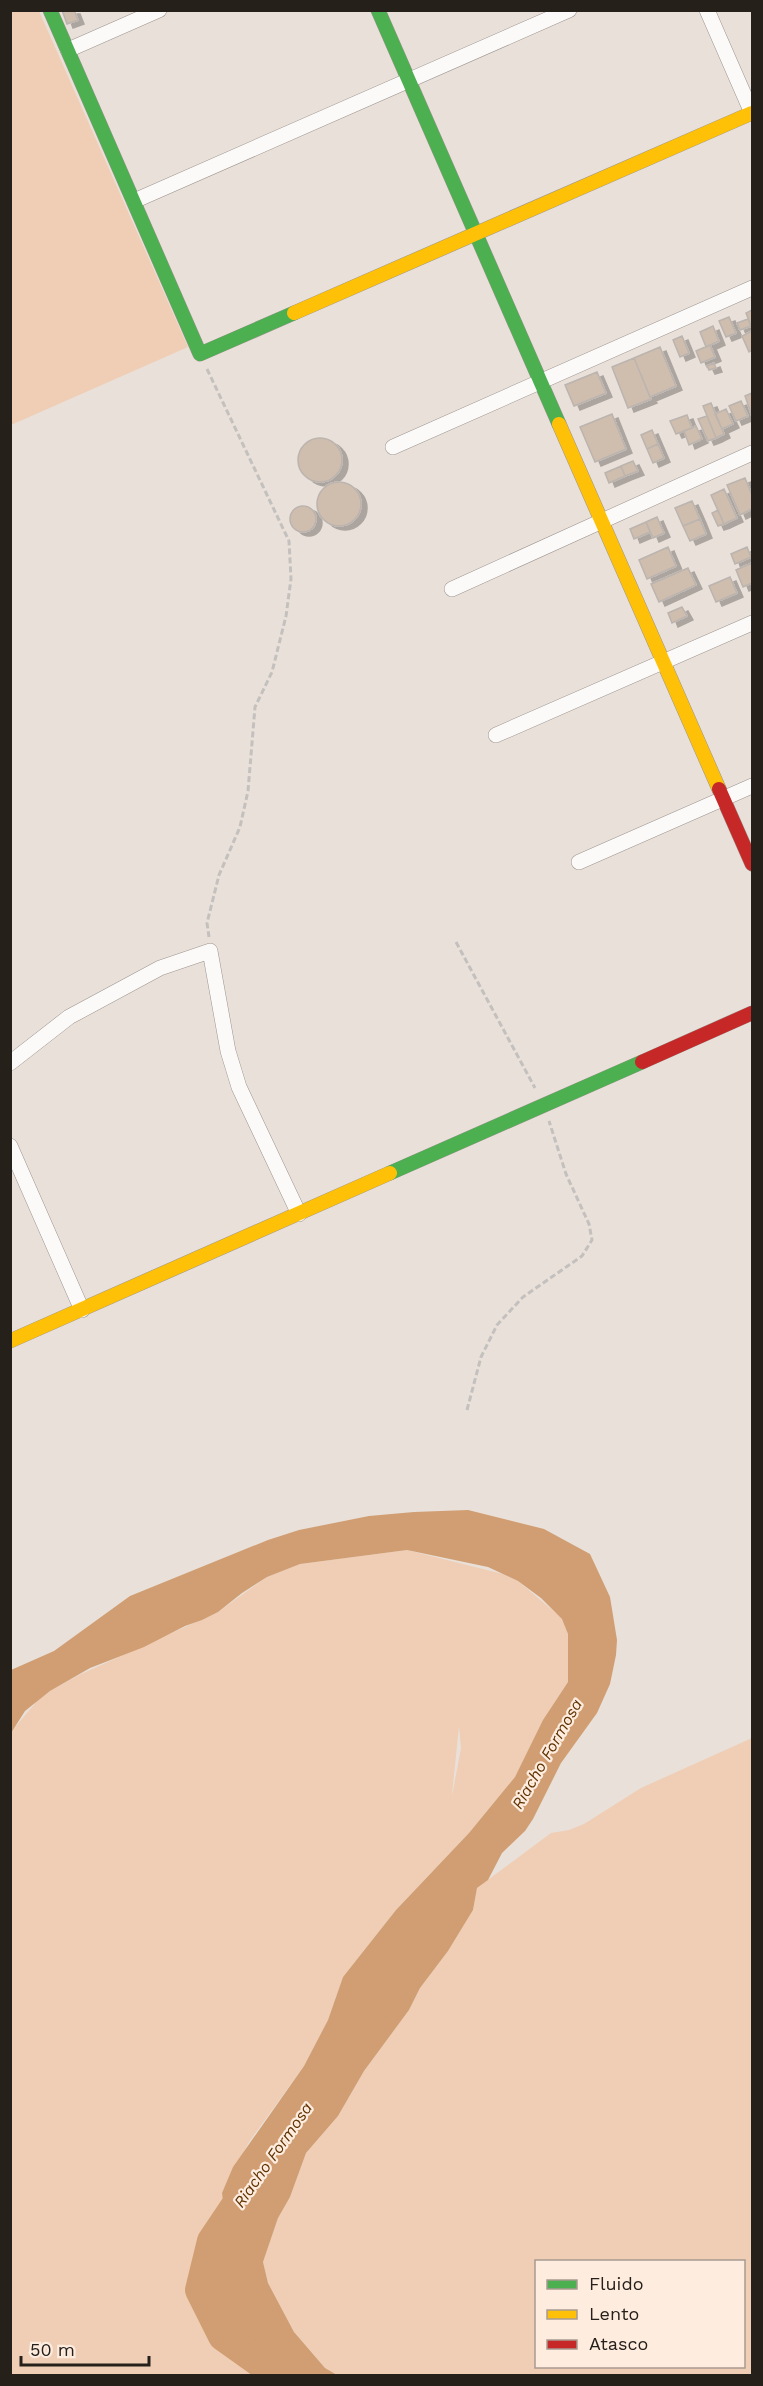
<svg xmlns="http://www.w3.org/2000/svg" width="763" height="2386" viewBox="0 0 763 2386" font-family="'Work Sans',sans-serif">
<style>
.green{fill:#efceb5;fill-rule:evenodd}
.water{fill:#d09e72}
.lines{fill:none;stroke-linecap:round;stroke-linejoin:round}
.river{stroke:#d09e72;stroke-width:30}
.building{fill:#cfbdae;stroke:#bbb4af;stroke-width:1.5;filter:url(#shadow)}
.street-casing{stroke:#9c958f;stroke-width:16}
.fast-casing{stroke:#9c958f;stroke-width:15}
.slow-casing{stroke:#9c958f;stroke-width:15}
.jam-casing{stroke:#9c958f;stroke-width:15}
.path{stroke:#c3c0be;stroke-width:3;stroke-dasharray:6 3;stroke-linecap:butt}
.street{stroke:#fcfaf9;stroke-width:15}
.fast{stroke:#4caf50;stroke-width:14}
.slow{stroke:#ffc107;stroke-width:14}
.jam{stroke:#c62828;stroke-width:14}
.labels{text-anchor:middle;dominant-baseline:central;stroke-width:4.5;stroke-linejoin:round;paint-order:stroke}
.water-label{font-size:16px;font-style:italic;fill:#5f3200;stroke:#feecdf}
</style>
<defs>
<filter id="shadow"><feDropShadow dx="6" dy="4" stdDeviation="0" flood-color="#0004"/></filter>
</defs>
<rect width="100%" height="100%" fill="#e9e0d9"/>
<path class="green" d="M10 11H39L188 347 11 425Z
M407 1550 503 1574 518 1581 563 1619 568 1634V1682L551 1708 515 1777 469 1833 396 1910 343 1977 328 2020 304 2066 249 2142 222 2193 225 2220 207 2261 200 2290 223 2336 280 2375H11L10 1733 38 1700 50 1691 77 1676 218 1612 267 1577 300 1564ZM459 1726 461 1748 452 1796V1795Z
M752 1738V2375H337L325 2368 294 2332 268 2283 263 2262 278 2218 290 2197 306 2153 338 2116 364 2071 409 2010 420 1988 448 1951 473 1910 477 1888 551 1833 569 1830 584 1824 641 1788ZM536 2262H744V2366H536Z"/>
<path class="water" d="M468 1510 544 1529 590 1554 610 1597 617 1640 616 1655 610 1684 597 1713 561 1763 533 1819 525 1831 502 1853 488 1880 477 1888 473 1910 448 1951 420 1988 409 2010 364 2071 338 2116 306 2153 290 2197 278 2218 263 2262 268 2283 294 2332 325 2368 337 2375H275L223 2336 207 2261 212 2241 225 2220 222 2193 233 2167 304 2066 328 2020 343 1977 396 1910 469 1833 515 1777 543 1720 568 1682V1634L562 1619 541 1598 518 1581 488 1567 407 1550 300 1564 267 1577 242 1593 218 1612 202 1620 185 1626 144 1647 90 1668 50 1691 25 1711 11 1733V1670L54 1651 130 1596 268 1540 299 1530 369 1516 414 1512Z"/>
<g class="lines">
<path class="river" d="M249 2186 212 2241 200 2290 223 2336 279 2376"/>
</g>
<path class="building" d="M62 10H74L78 20 67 24Z
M752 310V325L751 326 746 313Z
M729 317 736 333 726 337 719 321Z
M748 319 751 326 740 330 737 323Z
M713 326 719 341 706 347 700 332Z
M752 331V350L749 352 742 336Z
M682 336 689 353 680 357 673 340Z
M710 345 715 357 701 363 696 351Z
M660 347 676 386 650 397 634 358Z
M634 358 651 399 628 408 612 367Z
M714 363 716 368 709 370 707 366Z
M597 372 606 393 574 406 565 385Z
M752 393V416L745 396Z
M741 401 748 416 736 421 729 406Z
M711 403 724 434 716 438 703 406Z
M726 409 733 424 722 429 715 414Z
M612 414 626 449 595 462 580 427Z
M687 415 692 428 676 434 670 421Z
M707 416 716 438 708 441 698 419Z
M696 426 702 439 689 445 684 431Z
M652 430 658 444 647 449 641 435Z
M298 460a22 22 0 1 1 44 0a22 22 0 1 1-44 0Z
M658 444 664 458 653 463 647 449Z
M633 461 638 471 625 476 621 466Z
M621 466 625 476 609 483 605 473Z
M745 478 752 495V509L740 515 727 485Z
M317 504a22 22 0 1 1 44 0a22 22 0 1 1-44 0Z
M724 489 737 518 724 524 711 495Z
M692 501 700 519 683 526 675 508Z
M290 519a13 13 0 1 1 26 0a13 13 0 1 1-26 0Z
M718 510 724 524 718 526 712 513Z
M657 517 664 533 653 538 646 522Z
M700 519 706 534 690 541 683 526Z
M646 522 650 532 634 539 630 529Z
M668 547 676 566 647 579 639 560Z
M747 547 751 557 735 564 731 554Z
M752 563V583L743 587 736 570Z
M688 568 696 585 659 602 651 584Z
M730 577 737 593 716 602 709 586Z
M682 607 687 616 672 623 668 613Z"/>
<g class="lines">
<g class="street-casing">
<path id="street" d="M707 10 752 113
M68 50 159 10
M134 201 569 10
M393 447 752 288
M452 589 752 453
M496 735 752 623
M579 862 752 786
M10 1063 69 1017 160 968 210 951 228 1051 239 1087 299 1214
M10 1146 82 1310"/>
</g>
<g class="fast-casing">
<path id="fast" d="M50 10 200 354 294 313
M378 10 559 424
M390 1173 642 1062"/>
</g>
<g class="slow-casing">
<path id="slow" d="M294 313 752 113
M559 424 719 789
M10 1341 390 1173"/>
</g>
<g class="jam-casing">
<path id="jam" d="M719 789 752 864
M642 1062 752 1013"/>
</g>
<path class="path" d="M207 369 289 541 291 579 286 616 272 672 255 707 248 791 240 827 219 875 207 923 209 937
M456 942 535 1088
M467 1410 481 1357 497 1325 523 1297 582 1256 592 1240 589 1224 566 1174 549 1121"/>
<use href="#street" class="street"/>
<use href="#fast" class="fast"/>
<use href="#slow" class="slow"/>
<use href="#jam" class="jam"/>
</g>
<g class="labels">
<g class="water-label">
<text transform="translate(547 1754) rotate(-60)">Riacho Formosa</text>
<text transform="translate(273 2155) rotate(-55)">Riacho Formosa</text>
</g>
</g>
<rect width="763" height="2386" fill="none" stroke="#26201b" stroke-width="24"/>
<rect x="535" y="2260" width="210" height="108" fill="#feecdf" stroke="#a89a91" stroke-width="1.5"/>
<rect x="547" y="2280" width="30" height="9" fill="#4caf50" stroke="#a89a91" stroke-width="1.5"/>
<text x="589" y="2290" font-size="18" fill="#26201b">Fluido</text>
<rect x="547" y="2310" width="30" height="9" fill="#ffc107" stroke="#a89a91" stroke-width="1.5"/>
<text x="589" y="2320" font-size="18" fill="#26201b">Lento</text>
<rect x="547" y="2340" width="30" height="9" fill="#c62828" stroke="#a89a91" stroke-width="1.5"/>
<text x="589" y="2350" font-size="18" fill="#26201b">Atasco</text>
<path d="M21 2356v9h128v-9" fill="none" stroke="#26201b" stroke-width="3"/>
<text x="30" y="2356" font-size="18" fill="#26201b" stroke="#feecdf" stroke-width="4.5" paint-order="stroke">50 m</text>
</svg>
